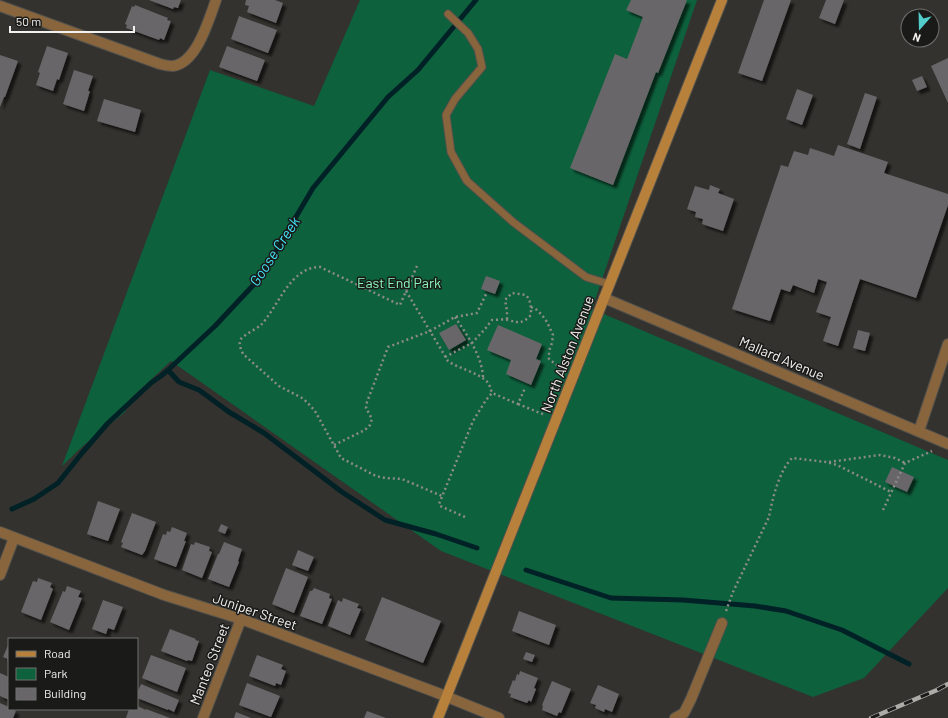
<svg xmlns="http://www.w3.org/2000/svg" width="948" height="718" viewBox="0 0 948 718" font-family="Barlow,sans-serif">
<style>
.green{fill:#0d613d}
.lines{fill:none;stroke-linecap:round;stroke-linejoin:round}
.stream{stroke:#002126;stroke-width:5}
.building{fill:#696669;filter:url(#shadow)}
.service-casing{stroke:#52514d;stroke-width:9}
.minor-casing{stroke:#52514d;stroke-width:12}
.secondary-casing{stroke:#52514d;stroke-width:12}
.path{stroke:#8c8b88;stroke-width:2.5;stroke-dasharray:2 3;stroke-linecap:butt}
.service{stroke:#88653c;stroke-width:7}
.minor{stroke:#88653c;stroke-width:10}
.secondary{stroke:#b8813b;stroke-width:10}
.rail-casing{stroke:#adaca9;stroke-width:4.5}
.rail{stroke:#1a1a18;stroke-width:3;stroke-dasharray:9;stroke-linecap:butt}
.labels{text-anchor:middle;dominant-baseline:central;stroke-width:3;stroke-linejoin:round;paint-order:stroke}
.park-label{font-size:14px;fill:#8cf8bd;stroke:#1a1a18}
.street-label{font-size:14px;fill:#f2f1ef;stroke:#1a1a18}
.water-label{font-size:15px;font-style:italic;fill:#43e4fa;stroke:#1a1a18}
</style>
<defs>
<filter id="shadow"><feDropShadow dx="3.5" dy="3.5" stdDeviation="1" flood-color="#0009"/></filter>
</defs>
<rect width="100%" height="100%" fill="#33322e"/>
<path class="green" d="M360 0H697L592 309 948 460V588L864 678 813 697 441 551 171 361 130 399 125 412 84 445 62 466 210 70 314 106Z"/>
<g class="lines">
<path class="stream" d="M168 370 179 382 199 390 229 412 264 433 342 492 385 520 436 534 477 548
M12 509 34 499 58 483 82 453 108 423 151 383 161 376 168 370 215 326 260 278 313 188 388 97 418 70 476 0
M526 570 611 598 683 600 755 606 786 611 842 630 909 664"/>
</g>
<path class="building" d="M149 0H181L178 8 174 7 173 9Z
M246 0H275L283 3 276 23 247 12 249 6 245 5Z
M631 0H687L658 73 656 72 613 185 570 168 615 54 627 59 643 17 626 10Z
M764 0H791L762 81 738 73Z
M826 0H844L835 24 819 18Z
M135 5 168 18 167 20 171 21 164 40 160 38 159 40 126 28 127 25 125 24 132 6 134 7Z
M239 16 277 30 268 53 231 39Z
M47 46 68 53 59 80 57 79 53 91 36 85 40 73 38 72Z
M227 46 265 60 257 81 219 67Z
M0 55 18 61 5 97H4L0 107Z
M948 58V103L931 66Z
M74 70 93 76 88 91H90L84 111 63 104Z
M922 76 927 87 917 91 912 80Z
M797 89 813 95 802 125 786 119Z
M865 93 877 97 860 149 847 144Z
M104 99 141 110 135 132 97 121Z
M838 145 888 162 884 173 948 194V205L916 298 860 279 838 346 823 341 831 317 816 312 827 282 818 279 814 293 793 285 790 292 781 289 770 321 732 309 781 165 788 167 794 151 808 155 810 148 834 156Z
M710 185 720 189 718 193 734 199 723 231 702 224 703 219 695 217 696 212 687 209 695 186 709 190Z
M486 276 500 281 495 294 481 289Z
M456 324 466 340 449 350 439 333Z
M498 325 542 344 536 359 541 361 531 385 506 374 511 360 487 350Z
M858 330 870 333 865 351 853 348Z
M892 467 914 477 907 492 885 482Z
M98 501 120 509 108 541 87 534Z
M132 513 156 522 145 551 142 555 121 547 123 543 121 542Z
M221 524 228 527 225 534 218 531Z
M172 527 187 533 184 541H186L176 567 154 559 163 534 166 535 167 531 170 532Z
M195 542 210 547 209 551 212 552 202 578 182 570 191 544 194 545Z
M224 542 242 549 238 561 239 562 229 587 208 579 218 554H219Z
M298 550 314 557 308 571 292 565Z
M286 568 308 577 294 613 272 604Z
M38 578 52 583 50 587 53 589 41 620 21 612 33 581 37 582Z
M67 586 81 591 78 597 82 598 69 630 50 622 63 591 65 592Z
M314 588 330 594 329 598 332 599 322 624 300 616 310 591H312Z
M382 597 441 621 423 663 365 640Z
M343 598 359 604 357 608 361 609 350 635 328 626 338 600 342 602Z
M103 600 123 607 114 630 108 628 106 634 92 629Z
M519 611 556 625 549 645 512 631Z
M170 629 196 639 195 640 199 641 192 661 188 660 187 661 161 651Z
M9 643V662L7 661 8 659 3 657Z
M526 652 535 655 532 662 523 659Z
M151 655 186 668 177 692 142 678Z
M257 655 283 665 281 669 286 671 281 685 276 683 275 686 249 676Z
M520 671 538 678 534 688 536 689 531 702 529 700 527 703 510 697 511 694 508 693 513 680 515 681 517 674 519 675Z
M0 673 9 677V700L0 696Z
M552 681 571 689 561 713 559 712 557 716 542 710 543 706 542 705Z
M247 683 280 696 271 717 239 705Z
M141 684 179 700 174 712 168 709V710L137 698V693Z
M598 685 619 694 612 712 605 709 604 712 595 708 596 705 590 703Z
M0 703 9 707V709H11L16 711 13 718H0Z
M137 706 146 710V709L170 718H126L129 709H137Z
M367 711 386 718H364Z
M236 712 251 718H234Z"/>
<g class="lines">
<g class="service-casing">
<path id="service" d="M448 14 468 33 478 49 482 67 455 99 446 115 451 152 467 181 513 222 586 277 609 284"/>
</g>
<g class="minor-casing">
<path id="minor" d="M0 6 160 64C164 65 169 66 173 66 197 63 209 19 216 0
M604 298 948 444
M919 431 948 344
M0 532 164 595 241 619 435 692 499 718
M0 575 14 538
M203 718 241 619
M675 718 684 713 691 699 722 623"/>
</g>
<g class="secondary-casing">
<path id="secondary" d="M438 718 722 0"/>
</g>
<path class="path" d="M417 266 400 305 320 267C290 267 278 307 261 325 256 329 244 335 241 339 238 344 241 349 243 354L279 386 302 398 307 402 315 411 341 458 376 476 385 478 402 479 442 496
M406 291 448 361C459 369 481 373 489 384 490 387 491 390 492 393
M531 307 537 310 542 315 547 322 553 335 552 343 549 351V359L563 370
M455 317C467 335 483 357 483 379
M445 357 472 343 485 329 492 320C497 320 503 319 508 320 519 323 522 324 531 315 531 307 531 301 526 295L512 293 505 300 507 311V320
M518 404 545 415
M334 445 365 430 370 425 372 419 366 408 367 402 388 347 430 331 455 317 477 313 487 292
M829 462 880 455 895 458 905 463
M883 510 905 463 932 451
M465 517 440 506 439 504 473 421 486 400 492 393 518 404 525 388
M726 611 733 592 769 517C772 500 779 471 792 458L826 462 837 465 891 492"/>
<use href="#service" class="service"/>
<use href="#minor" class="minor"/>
<use href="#secondary" class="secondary"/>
<g class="rail-casing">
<path id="rail" d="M871 718 937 690 948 684"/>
</g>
<use href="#rail" class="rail"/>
</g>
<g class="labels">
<g class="park-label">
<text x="399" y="282">East End Park</text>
</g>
<g class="street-label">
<text transform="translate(567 354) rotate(-69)">North Alston Avenue</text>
<text transform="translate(782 358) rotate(23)">Mallard Avenue</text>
<text transform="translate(255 611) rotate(19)">Juniper Street</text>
<text transform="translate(209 664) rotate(-69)">Manteo Street</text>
</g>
<g class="water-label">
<text transform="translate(274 251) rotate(-57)">Goose Creek</text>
</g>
</g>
<rect x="8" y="638" width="130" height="72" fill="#1a1a18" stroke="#70706e"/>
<rect x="16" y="651" width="20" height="6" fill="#b8813b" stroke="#70706e"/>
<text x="44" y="658" font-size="12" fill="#f2f1ef">Road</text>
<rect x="16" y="668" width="20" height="12" fill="#0d613d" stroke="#70706e"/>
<text x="44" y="678" font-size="12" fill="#f2f1ef">Park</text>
<rect x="16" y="688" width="20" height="12" fill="#696669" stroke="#70706e"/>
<text x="44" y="698" font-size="12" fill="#f2f1ef">Building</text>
<g transform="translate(920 28) rotate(200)"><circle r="19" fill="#1a1a18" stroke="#70706e"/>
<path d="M0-3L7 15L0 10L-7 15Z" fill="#53cdcb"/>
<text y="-6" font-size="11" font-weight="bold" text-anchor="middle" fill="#f2f1ef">N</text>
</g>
<path d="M10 26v6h124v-6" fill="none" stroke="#f2f1ef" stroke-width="2"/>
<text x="16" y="26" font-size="12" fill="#f2f1ef" stroke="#1a1a18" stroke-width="3" paint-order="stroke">50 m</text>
</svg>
